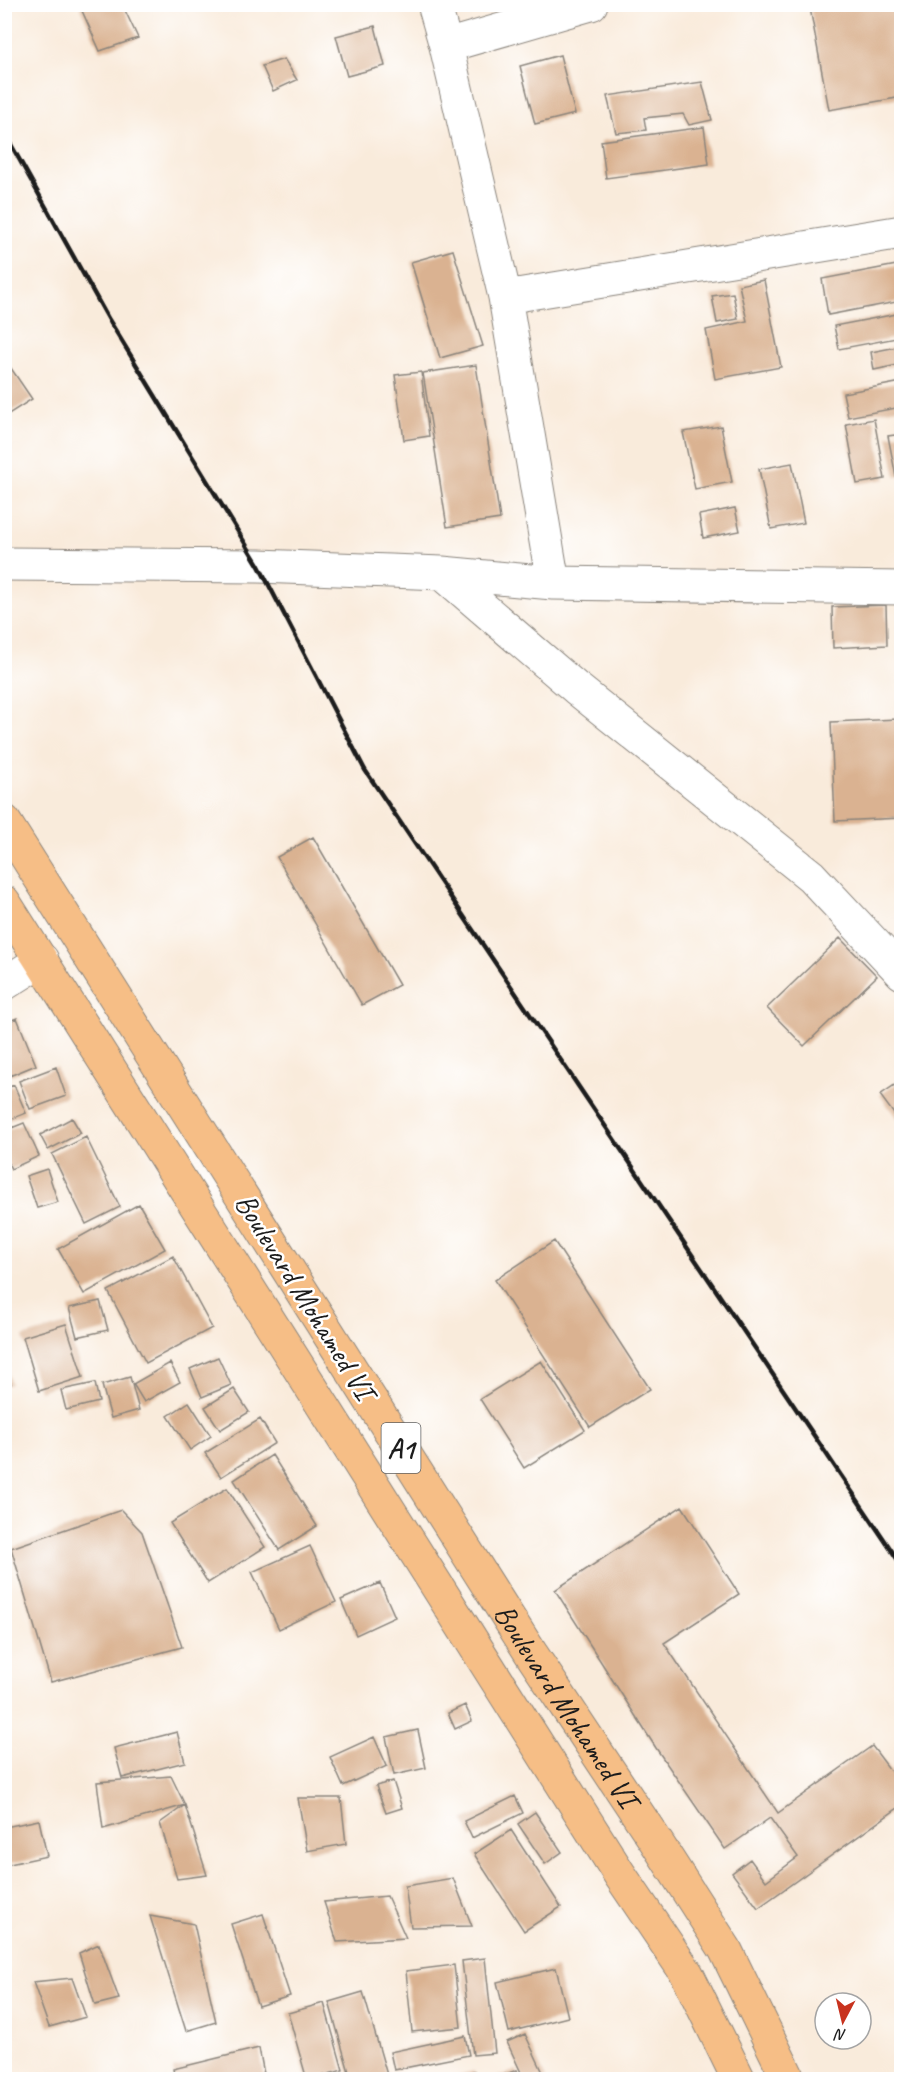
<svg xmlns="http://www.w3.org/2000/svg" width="906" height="2084" viewBox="0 0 906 2084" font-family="Caveat,sans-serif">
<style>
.building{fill:#dab291}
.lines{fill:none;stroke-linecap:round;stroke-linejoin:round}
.minor-casing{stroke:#8a847c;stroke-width:35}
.primary-casing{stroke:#8a847c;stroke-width:35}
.minor{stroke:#fff;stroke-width:33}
.primary{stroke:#f6be86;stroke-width:33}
.rail{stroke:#1c1c1c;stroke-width:4.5}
.labels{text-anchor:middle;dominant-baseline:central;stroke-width:5;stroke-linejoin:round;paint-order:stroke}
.shield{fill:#fff;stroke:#606060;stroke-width:1.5}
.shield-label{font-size:28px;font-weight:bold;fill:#1c1c1c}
.street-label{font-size:30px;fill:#1c1c1c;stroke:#fff}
</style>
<rect width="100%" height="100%" fill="#fff"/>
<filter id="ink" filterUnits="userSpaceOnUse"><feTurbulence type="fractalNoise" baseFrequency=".0167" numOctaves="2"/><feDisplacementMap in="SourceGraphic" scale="12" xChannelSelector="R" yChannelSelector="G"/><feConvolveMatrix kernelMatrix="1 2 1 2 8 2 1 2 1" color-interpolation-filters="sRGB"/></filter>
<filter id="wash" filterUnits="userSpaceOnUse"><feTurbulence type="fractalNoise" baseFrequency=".008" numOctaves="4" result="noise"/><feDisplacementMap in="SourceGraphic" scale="24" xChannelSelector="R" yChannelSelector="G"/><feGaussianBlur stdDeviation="1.35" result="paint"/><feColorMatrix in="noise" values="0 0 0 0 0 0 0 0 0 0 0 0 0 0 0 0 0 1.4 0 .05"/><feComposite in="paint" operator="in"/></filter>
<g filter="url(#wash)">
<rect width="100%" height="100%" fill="#f9ebdb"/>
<g id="blocks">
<path class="building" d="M79 4H122L138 38 100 51Z
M830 4H902V97L829 110 810 8Z
M375 26 385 66 347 76 336 36Z
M560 55 575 114 535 124 520 66Z
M284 59 297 80 273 91 262 66Z
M702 82 712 120 689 125 683 114 644 118 646 130 616 133 607 96Z
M704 127 709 164 606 178 601 141Z
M453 250 483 346 440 358 411 262Z
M902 264V301L828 315 822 279Z
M764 280 781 367 715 379 706 330 747 321 739 285Z
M733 293 738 319 717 323 712 296Z
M902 313V337L839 349 834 326Z
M902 346V364L874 370 871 352Z
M4 358 32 399 4 417Z
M476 365 500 519 447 527 423 373Z
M421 372 429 436 404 440 395 375Z
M902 382V407L848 417 843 393Z
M874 419 885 479 857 484 846 424Z
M721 426 732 482 695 489 683 432Z
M902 434V476L896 477 888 436Z
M792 463 804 523 771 529 759 469Z
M735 508 740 531 703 538 699 515Z
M886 605 887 645 833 648 832 607Z
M898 719 902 818 835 821 831 722Z
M313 837 399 985 362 1005 277 857Z
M840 938 877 976 804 1046 767 1008Z
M17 1018 36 1065 7 1077 4 1072V1023Z
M56 1067 66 1096 30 1109 19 1081Z
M902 1080V1125L880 1095Z
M14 1085 26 1113 4 1122V1089Z
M72 1118 81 1133 48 1150 40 1135Z
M24 1123 39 1156 11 1169 4 1154V1131Z
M86 1137 120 1207 86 1224 52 1154Z
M47 1169 58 1202 37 1208 26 1176Z
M139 1204 165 1249 84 1294 58 1249Z
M554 1241 650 1389 590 1427 495 1280Z
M173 1256 212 1328 146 1363 108 1291Z
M100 1301 108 1330 77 1337 69 1308Z
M66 1324 83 1377 39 1391 23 1337Z
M218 1357 231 1385 202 1397 190 1369Z
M4 1359 11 1384 4 1386Z
M541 1361 585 1430 524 1468 480 1399Z
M170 1363 180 1382 144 1402 133 1384Z
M130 1377 139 1410 111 1418 102 1385Z
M95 1383 99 1402 66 1410 61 1390Z
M234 1389 249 1412 220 1430 205 1407Z
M189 1402 211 1436 190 1450 168 1416Z
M260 1419 275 1443 221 1477 205 1453Z
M272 1455 317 1526 279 1550 234 1480Z
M227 1488 265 1547 208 1583 170 1523Z
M682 1506 739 1594 664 1643 778 1813 872 1746 902 1786V1805L758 1908 732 1873 750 1859 766 1881 798 1857 770 1818 725 1849 656 1748 555 1590Z
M121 1510 142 1532 182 1647 51 1682 11 1548Z
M310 1546 336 1602 279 1629 252 1572Z
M380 1583 395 1617 356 1635 341 1600Z
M465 1705 472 1721 455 1729 448 1713Z
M418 1730 426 1768 394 1775 386 1737Z
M177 1732 185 1762 122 1778 114 1748Z
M374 1737 387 1766 343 1786 330 1757Z
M171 1776 185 1805 207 1875 177 1879 160 1823 185 1805 103 1829 97 1782Z
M393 1781 402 1808 386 1813 376 1786Z
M515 1796 523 1813 472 1838 464 1821Z
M298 1798H341L346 1844 307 1851Z
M535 1812 562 1852 545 1864 518 1824Z
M39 1820 47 1856 5 1865V1827Z
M511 1830 561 1907 524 1931 474 1854Z
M453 1878 472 1926 411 1927 405 1886Z
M387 1896 406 1938 337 1942 324 1902Z
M263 1914 290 1996 258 2006 231 1924Z
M150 1916 194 1924 216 2022 186 2031Z
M99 1944 119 1999 95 2005 79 1953Z
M485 1958 495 2053 473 2055 462 1961Z
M454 1965 461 2027 412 2032 406 1971Z
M556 1968 568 2017 509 2032 497 1982Z
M72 1978 86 2017 49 2027 33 1982Z
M363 1992 387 2075 371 2079H351L329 2002Z
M324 2003 343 2070 307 2080 288 2013Z
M525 2034 546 2079H524L507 2042Z
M465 2036 469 2055 394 2070 390 2052Z
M259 2048 265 2079H175L173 2069Z
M517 2070 520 2079H492Z
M474 2071 476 2079H445Z"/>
</g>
</g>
<g filter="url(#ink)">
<use href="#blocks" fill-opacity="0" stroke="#8a847c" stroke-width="1.5"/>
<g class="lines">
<g class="minor-casing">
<path id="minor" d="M434 4 446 46 505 297 553 583
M446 46 591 4
M505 297 902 232
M4 564 259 566 442 573 553 583 902 588
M442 573 576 688 811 876 902 973
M4 984 42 960"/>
</g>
<g class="primary-casing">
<g id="primary">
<path id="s1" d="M4 821 532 1655 655 1840 725 1949 789 2080"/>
<path d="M4 902 620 1875 687 1974 739 2080"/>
</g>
</g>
<use href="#minor" class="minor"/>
<use href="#primary" class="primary"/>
<path class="rail" d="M4 132 109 320 259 566 365 770 902 1566"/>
</g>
</g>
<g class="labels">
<rect class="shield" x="381.5" y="1423" width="39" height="50" rx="4.5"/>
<g class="shield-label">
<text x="401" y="1448">A1</text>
</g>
<g class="street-label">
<text transform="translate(305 1296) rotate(58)">Boulevard Mohamed VI</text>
<text stroke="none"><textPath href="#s1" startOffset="1048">Boulevard Mohamed VI</textPath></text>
</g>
</g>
<rect width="906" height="2084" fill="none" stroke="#fff" stroke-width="24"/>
<g transform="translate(843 2021) rotate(187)"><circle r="28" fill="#ffffff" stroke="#a4a4a4" stroke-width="1.5"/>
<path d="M0-4.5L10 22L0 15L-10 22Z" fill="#c8321e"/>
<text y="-9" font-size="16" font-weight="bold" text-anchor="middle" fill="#1c1c1c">N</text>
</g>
</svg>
